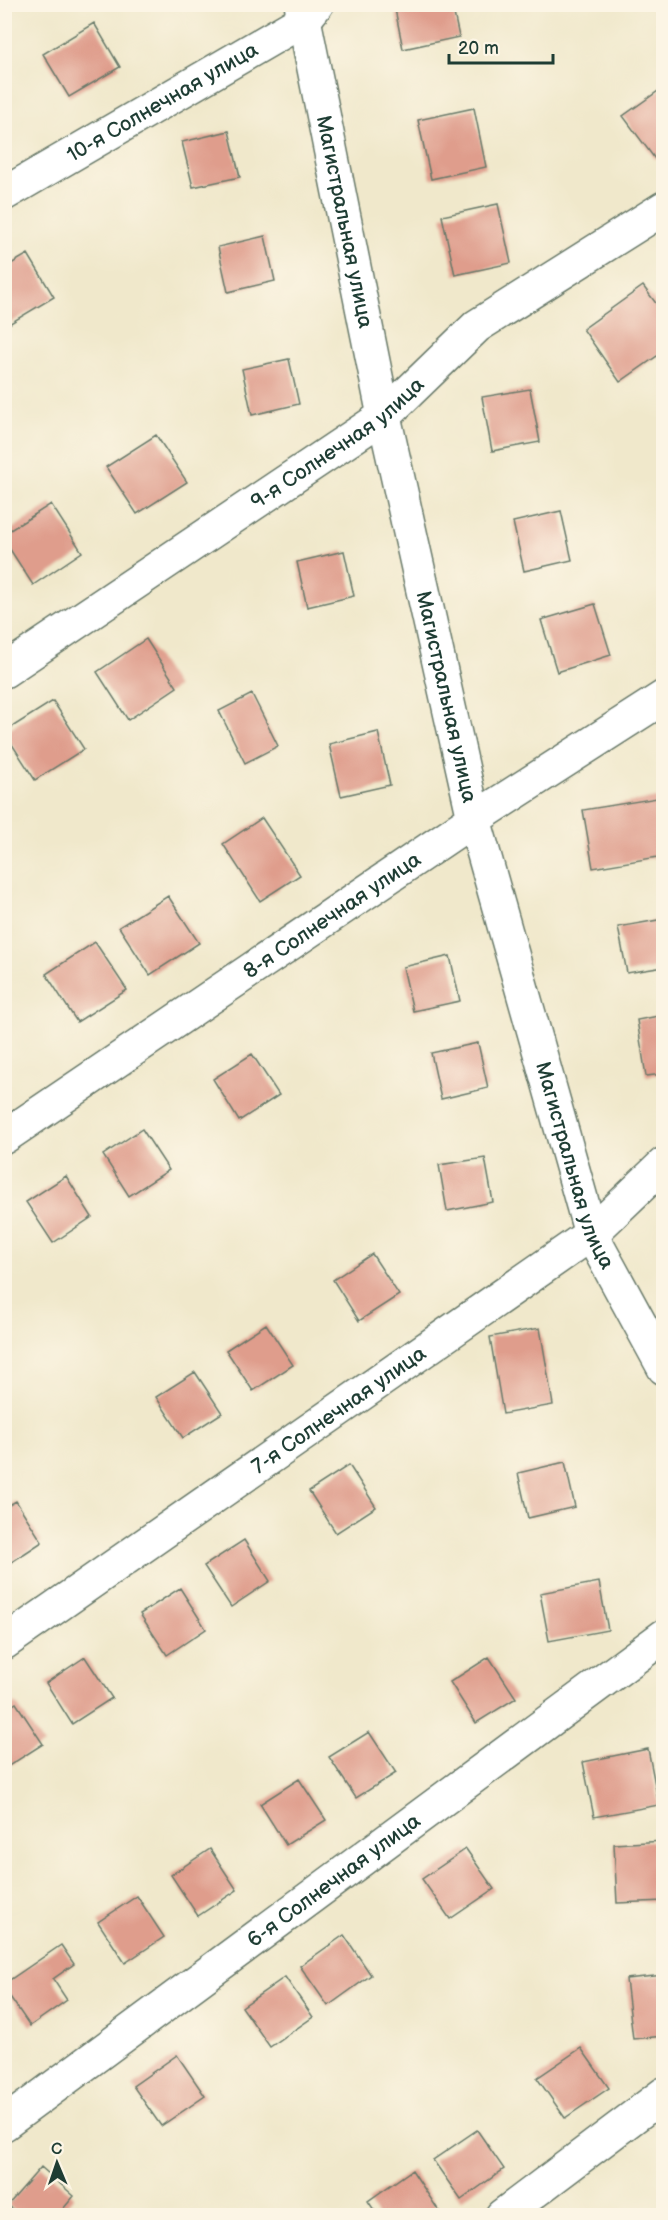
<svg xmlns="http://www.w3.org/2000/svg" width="668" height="2220" viewBox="0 0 668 2220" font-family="'Balsamiq Sans',sans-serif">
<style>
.building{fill:#df9d8c}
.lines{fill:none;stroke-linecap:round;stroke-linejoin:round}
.street-casing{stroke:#687969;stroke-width:36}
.street{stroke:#fff;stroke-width:33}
.labels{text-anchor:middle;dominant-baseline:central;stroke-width:4.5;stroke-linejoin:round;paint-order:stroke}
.street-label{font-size:21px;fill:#1f3d34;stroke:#fcf5e5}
</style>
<rect width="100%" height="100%" fill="#fcf5e5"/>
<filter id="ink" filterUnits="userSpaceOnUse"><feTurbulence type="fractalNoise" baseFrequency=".0167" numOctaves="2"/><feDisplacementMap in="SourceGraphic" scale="12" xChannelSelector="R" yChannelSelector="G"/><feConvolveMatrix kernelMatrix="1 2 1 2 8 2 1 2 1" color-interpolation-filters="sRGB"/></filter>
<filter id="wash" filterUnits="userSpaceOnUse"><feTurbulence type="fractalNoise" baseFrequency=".008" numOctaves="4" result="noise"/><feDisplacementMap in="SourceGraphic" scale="24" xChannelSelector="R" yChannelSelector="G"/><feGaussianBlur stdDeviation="1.35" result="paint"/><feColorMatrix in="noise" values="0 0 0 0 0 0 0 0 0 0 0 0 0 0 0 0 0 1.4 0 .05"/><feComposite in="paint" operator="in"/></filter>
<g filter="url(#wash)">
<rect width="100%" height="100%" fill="#f0e8cb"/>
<g id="blocks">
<path class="building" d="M394 4H452L459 37 403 49Z
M94 23 120 67 69 97 43 54Z
M661 89 664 92V152L655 159 623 116Z
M474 108 486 167 431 179 418 120Z
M229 131 240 177 193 187 182 142Z
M498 204 511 263 455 275 442 216Z
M265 236 275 281 228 292 218 247Z
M28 254 54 297 4 327V268Z
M643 286 664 314V351L620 382 583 329Z
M289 359 299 404 252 415 242 369Z
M530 389 540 442 492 451 482 397Z
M156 435 187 482 137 514 106 467Z
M51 504 82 552 33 585 4 540V534Z
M561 511 572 560 524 571 513 522Z
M344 551 354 596 307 607 297 562Z
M595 604 611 655 557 672 541 620Z
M146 639 177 687 128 720 97 672Z
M252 694 278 746 245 763 219 711Z
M53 701 84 749 35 780 4 732Z
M378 732 390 785 341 796 329 744Z
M657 798 664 856 593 868 583 810Z
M262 818 300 875 260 901 223 844Z
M168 896 199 943 150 975 119 927Z
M664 919V967L627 973 618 927Z
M95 942 127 990 77 1022 46 974Z
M450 956 460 1001 413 1011 403 967Z
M664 1015V1074L646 1076 637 1020Z
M478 1043 488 1088 441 1099 431 1053Z
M252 1054 279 1095 239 1121 213 1079Z
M142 1129 169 1170 129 1196 103 1155Z
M485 1158 493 1202 447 1211 439 1165Z
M66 1176 92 1217 53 1243 26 1202Z
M372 1254 399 1295 359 1321 333 1280Z
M266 1324 293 1365 253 1391 226 1350Z
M540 1328 553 1405 503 1414 490 1337Z
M195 1372 222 1413 183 1438 156 1397Z
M565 1462 575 1507 528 1518 518 1473Z
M349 1465 376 1507 336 1533 309 1491Z
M16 1501 42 1542 4 1567V1508Z
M244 1540 270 1581 231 1607 204 1566Z
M599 1582 608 1630 549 1641 540 1593Z
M180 1588 206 1629 167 1655 140 1614Z
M85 1657 112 1698 72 1724 46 1683Z
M489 1657 516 1698 476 1723 450 1682Z
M16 1703 43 1744 4 1769V1711Z
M369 1732 396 1773 356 1798 329 1757Z
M648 1749 659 1805 594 1817 583 1762Z
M299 1779 326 1820 286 1845 260 1804Z
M664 1841V1901L617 1903 614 1844Z
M210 1849 237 1890 198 1916 171 1875Z
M466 1849 494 1889 450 1919 422 1879Z
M137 1896 164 1937 125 1963 98 1922Z
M344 1935 371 1975 328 2006 300 1966Z
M61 1945 74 1964 53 1979 67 2000 30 2026 4 1988V1984Z
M664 1975V2036L633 2039 626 1979Z
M285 1977 313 2017 270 2047 242 2007Z
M581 2048 609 2088 565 2118 537 2078Z
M177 2055 205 2096 161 2126 133 2086Z
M477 2130 504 2169 461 2200 433 2160Z
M41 2167 74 2196 57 2216H20L8 2205Z
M412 2170 439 2211 433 2216H378L368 2201Z"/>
</g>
</g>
<g filter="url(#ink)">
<use href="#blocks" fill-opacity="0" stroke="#687969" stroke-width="1.5"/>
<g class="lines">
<g class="street-casing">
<g id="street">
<path id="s1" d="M301 4 384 416 474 819 591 1234 664 1368"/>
<path id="s2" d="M4 194 305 19 317 4"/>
<path id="s3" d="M4 671 384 416 477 326 664 208"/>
<path id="s4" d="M4 1137 474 819 664 697"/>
<path id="s5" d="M4 1643 591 1234 664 1164"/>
<path id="s6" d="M4 2124 664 1636"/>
<path d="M502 2216 664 2094"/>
</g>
</g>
<use href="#street" class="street"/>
</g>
</g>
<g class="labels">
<g class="street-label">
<text stroke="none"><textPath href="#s2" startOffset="183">10-я Солнечная улица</textPath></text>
<text stroke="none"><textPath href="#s1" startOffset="222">Магистральная улица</textPath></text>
<text stroke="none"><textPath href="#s3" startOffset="404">9-я Солнечная улица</textPath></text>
<text stroke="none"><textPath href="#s1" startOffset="708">Магистральная улица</textPath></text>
<text stroke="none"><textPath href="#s4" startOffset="396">8-я Солнечная улица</textPath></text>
<text stroke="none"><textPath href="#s1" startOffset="1194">Магистральная улица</textPath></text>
<text stroke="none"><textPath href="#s5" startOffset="408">7-я Солнечная улица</textPath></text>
<text stroke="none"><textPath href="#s6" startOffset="410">6-я Солнечная улица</textPath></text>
</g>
</g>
<rect width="668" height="2220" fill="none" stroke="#fcf5e5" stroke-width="24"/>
<g transform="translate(57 2163) rotate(358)" stroke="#fcf5e5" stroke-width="4.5" paint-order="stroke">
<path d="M0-4.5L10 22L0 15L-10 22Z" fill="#1f3d34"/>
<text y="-9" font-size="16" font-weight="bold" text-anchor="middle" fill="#1f3d34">С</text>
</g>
<path d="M449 54v9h104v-9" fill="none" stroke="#1f3d34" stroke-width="3"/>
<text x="458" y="54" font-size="18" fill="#1f3d34" stroke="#fcf5e5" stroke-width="4.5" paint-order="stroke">20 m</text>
</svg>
